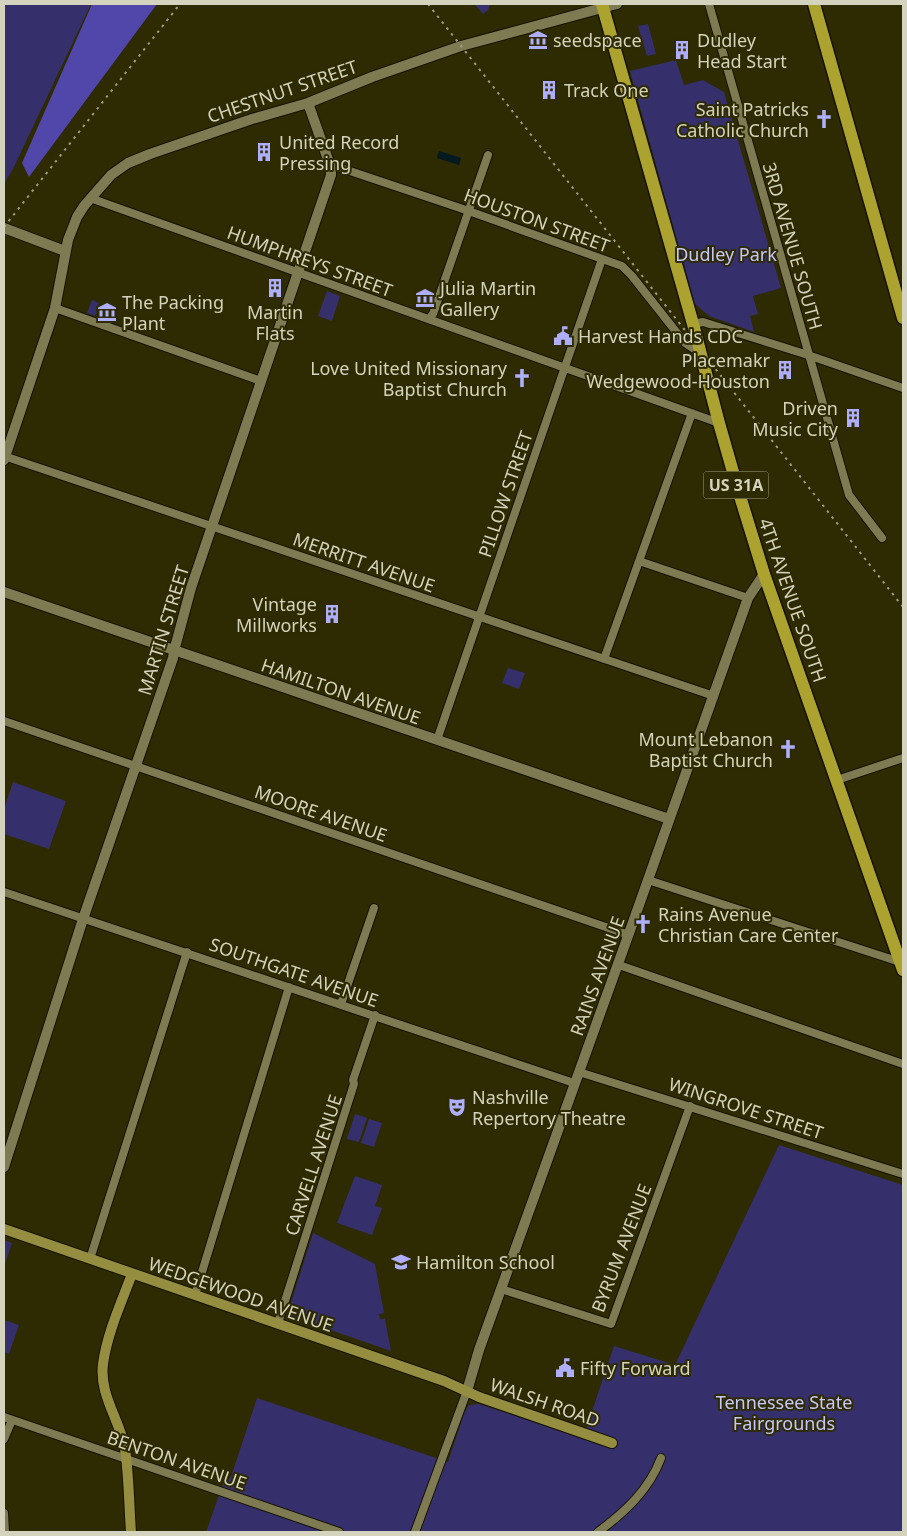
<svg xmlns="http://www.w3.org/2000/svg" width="907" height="1536" viewBox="0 0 907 1536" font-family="'Noto Sans',sans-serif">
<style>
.green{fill:#35306b}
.forest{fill:#5147aa}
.water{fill:#041920}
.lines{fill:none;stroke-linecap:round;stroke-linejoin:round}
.minor-casing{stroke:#151200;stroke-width:10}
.tertiary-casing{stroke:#151200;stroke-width:12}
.secondary-casing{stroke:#151200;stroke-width:12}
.primary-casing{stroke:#151200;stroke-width:15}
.minor{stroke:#7e7a52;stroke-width:8}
.tertiary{stroke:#7e7a52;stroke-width:10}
.secondary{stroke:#958e40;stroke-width:10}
.primary{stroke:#aca22f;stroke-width:12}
.rail{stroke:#9f9d81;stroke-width:2;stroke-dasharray:2.5 5;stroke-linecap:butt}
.labels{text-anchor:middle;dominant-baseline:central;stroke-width:4;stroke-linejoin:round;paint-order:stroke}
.shield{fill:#2e2a01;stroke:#a2a085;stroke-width:1}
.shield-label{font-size:16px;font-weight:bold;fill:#d4d3bd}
.poi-label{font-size:18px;fill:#d4d3bd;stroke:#2e2a01;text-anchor:start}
.street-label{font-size:18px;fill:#d4d3bd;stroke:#2e2a01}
.park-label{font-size:18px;fill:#c6c7fc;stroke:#2e2a01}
</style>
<rect width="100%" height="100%" fill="#2e2a01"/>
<path class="green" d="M4 4H91L14 167 4 184Z
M474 4H490L488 10 483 14Z
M648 24 656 54 647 56 638 26Z
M676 60 684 85 703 80 724 92 781 288 753 296 758 314 750 316 754 332 709 316 694 303 630 71Z
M327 291 340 296 332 321 318 316Z
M92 300 99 303 95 316 87 313Z
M508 668 525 673 519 689 502 683Z
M13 782 66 801 49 849 4 834V809Z
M355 1114 367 1118 359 1142 347 1139Z
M369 1119 382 1123 374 1147 361 1143Z
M779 1145 903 1185V1532H206L223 1484 231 1477 257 1398 448 1462 464 1414 469 1405 479 1404 583 1438 614 1346 675 1365Z
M355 1176 382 1185 375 1206 382 1208 372 1235 337 1223Z
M313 1233 375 1264 384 1313 379 1314 380 1319H385L391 1351 287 1315Z
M4 1240 12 1243 4 1267Z
M4 1320 19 1325 9 1354 4 1352Z"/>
<path class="forest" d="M92 4H157L29 177 22 163Z"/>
<path class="water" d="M439 151 461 158 459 165 437 158Z"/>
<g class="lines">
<g class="minor-casing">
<path id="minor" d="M709 4 849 495 882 538
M329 164 463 209 622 266 632 276 685 343 700 353
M90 198 719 423
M55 308 261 381
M429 319 433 314 488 155
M693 324 703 322 808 355 903 388
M4 456 714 696
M639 561 748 598
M604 659 692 413
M4 721 629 935
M437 740 602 259
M837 780 903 758
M648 880 900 962
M4 892 574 1083
M619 965 903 1064
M341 1004 374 908
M579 1072 903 1174
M90 1259 187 952
M501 1289 611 1324 690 1106
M195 1295 289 987
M278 1323 354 1084 353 1080 375 1015
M4 1417 339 1532
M4 1439 12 1420
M4 1513 5 1532
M415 1532 467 1391
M598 1532C625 1512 649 1490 661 1458"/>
</g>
<g class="tertiary-casing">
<path id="tertiary" d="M4 228 65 251
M4 460 55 308 68 240 77 217 84 206 111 175 128 163 150 154 252 119 308 103 372 77 461 46 617 4
M4 592 669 819
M4 1167 83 919 173 658 174 651 191 588 331 175V168L308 103
M467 1391 479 1350C569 1100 660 849 748 598L764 574"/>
</g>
<g class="secondary-casing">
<path id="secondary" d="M4 1229 444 1381 479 1397 612 1443
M131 1532C129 1505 129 1476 125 1449 120 1420 99 1395 103 1364 107 1334 121 1303 132 1274"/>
</g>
<g class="primary-casing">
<path id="primary" d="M602 4 693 324 719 423 739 493 764 574 903 970
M814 4 903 318"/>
</g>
<use href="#minor" class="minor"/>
<use href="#tertiary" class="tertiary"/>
<use href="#secondary" class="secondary"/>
<use href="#primary" class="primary"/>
<path class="rail" d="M428 4 903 607
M4 227 180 4"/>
</g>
<defs>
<g id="museum-bare" transform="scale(1.5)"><path d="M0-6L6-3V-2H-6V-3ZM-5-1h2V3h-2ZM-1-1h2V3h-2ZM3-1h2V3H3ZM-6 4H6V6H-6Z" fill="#aeaefa" stroke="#2e2a01" stroke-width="2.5" paint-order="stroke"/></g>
<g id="building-bare" transform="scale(1.5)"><path d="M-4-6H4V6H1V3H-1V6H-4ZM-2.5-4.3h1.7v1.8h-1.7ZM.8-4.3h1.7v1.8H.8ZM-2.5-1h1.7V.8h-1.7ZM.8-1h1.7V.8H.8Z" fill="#aeaefa" stroke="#2e2a01" stroke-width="2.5" paint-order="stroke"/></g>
<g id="church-bare" transform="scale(1.5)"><path d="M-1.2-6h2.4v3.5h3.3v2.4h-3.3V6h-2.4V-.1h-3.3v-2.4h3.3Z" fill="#aeaefa" stroke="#2e2a01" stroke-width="2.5" paint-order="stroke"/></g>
<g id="civic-bare" transform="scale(1.5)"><path d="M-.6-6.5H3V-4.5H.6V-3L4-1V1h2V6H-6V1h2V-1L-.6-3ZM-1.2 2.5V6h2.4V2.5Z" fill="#aeaefa" stroke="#2e2a01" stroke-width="2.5" paint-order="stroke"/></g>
<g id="theatre-bare" transform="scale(1.5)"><path d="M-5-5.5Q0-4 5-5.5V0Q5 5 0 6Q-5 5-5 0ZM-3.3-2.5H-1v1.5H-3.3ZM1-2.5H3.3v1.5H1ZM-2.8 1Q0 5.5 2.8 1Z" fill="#aeaefa" stroke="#2e2a01" stroke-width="2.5" paint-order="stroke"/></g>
<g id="school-bare" transform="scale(1.5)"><path d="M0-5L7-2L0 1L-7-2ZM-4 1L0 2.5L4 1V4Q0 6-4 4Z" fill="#aeaefa" stroke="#2e2a01" stroke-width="2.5" paint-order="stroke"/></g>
</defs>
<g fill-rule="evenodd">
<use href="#museum-bare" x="538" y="40"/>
<use href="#building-bare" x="682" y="50"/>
<use href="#building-bare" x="549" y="90"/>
<use href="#church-bare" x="824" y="119"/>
<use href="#building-bare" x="264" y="152"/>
<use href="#building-bare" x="275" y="288"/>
<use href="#museum-bare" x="425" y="298"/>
<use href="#museum-bare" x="107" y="312"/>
<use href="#civic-bare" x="563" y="336"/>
<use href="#building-bare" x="785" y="370"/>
<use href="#church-bare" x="522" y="378"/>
<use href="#building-bare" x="853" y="418"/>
<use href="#building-bare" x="332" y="614"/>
<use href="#church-bare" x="788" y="749"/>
<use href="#church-bare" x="643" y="924"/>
<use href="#theatre-bare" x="457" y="1107"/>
<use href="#school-bare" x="401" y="1262"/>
<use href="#civic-bare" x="565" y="1368"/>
</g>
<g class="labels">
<rect class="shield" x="703.5" y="471.5" width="65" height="27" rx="4"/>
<g class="shield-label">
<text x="736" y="485">US 31A</text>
</g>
<g class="poi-label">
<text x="553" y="40">seedspace</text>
<text x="697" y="40">Dudley<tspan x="697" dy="21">Head Start</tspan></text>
<text x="564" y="90">Track One</text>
<text x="809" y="109" text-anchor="end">Saint Patricks<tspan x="809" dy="21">Catholic Church</tspan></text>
<text x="279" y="142">United Record<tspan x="279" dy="21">Pressing</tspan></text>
<text x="440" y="288">Julia Martin<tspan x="440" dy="21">Gallery</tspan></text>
<text x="122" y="302">The Packing<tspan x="122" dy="21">Plant</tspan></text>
<text x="275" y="312" text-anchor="middle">Martin<tspan x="275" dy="21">Flats</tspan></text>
<text x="578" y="336">Harvest Hands CDC</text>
<text x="770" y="360" text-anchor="end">Placemakr<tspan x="770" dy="21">Wedgewood-Houston</tspan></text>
<text x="507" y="368" text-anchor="end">Love United Missionary<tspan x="507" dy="21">Baptist Church</tspan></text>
<text x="838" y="408" text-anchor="end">Driven<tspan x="838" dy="21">Music City</tspan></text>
<text x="317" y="604" text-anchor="end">Vintage<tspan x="317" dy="21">Millworks</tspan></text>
<text x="773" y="739" text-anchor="end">Mount Lebanon<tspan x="773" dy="21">Baptist Church</tspan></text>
<text x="658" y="914">Rains Avenue<tspan x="658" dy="21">Christian Care Center</tspan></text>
<text x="472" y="1097">Nashville<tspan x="472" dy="21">Repertory Theatre</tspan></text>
<text x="416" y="1262">Hamilton School</text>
<text x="580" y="1368">Fifty Forward</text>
</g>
<g class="street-label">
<text transform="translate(282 91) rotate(-19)">CHESTNUT STREET</text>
<text transform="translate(537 220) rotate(20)">HOUSTON STREET</text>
<text transform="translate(793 246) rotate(74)">3RD AVENUE SOUTH</text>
<text transform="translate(310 261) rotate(20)">HUMPHREYS STREET</text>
<text transform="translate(505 494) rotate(-71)">PILLOW STREET</text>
<text transform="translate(364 562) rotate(19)">MERRITT AVENUE</text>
<text transform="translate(793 600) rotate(71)">4TH AVENUE SOUTH</text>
<text transform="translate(163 630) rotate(-73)">MARTIN STREET</text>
<text transform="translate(341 691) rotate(19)">HAMILTON AVENUE</text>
<text transform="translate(321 813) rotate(19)">MOORE AVENUE</text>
<text transform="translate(294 972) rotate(19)">SOUTHGATE AVENUE</text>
<text transform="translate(597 976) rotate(-70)">RAINS AVENUE</text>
<text transform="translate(746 1108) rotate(18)">WINGROVE STREET</text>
<text transform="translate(313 1165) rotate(-72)">CARVELL AVENUE</text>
<text transform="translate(621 1248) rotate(-69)">BYRUM AVENUE</text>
<text transform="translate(241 1294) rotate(19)">WEDGEWOOD AVENUE</text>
<text transform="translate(545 1402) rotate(19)">WALSH ROAD</text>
<text transform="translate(177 1460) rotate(19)">BENTON AVENUE</text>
</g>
<g class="park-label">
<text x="726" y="254">Dudley Park</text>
<text x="784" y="1402">Tennessee State<tspan x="784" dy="21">Fairgrounds</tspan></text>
</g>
</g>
<rect width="907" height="1536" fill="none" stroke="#d4d3bd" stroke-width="10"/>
</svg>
